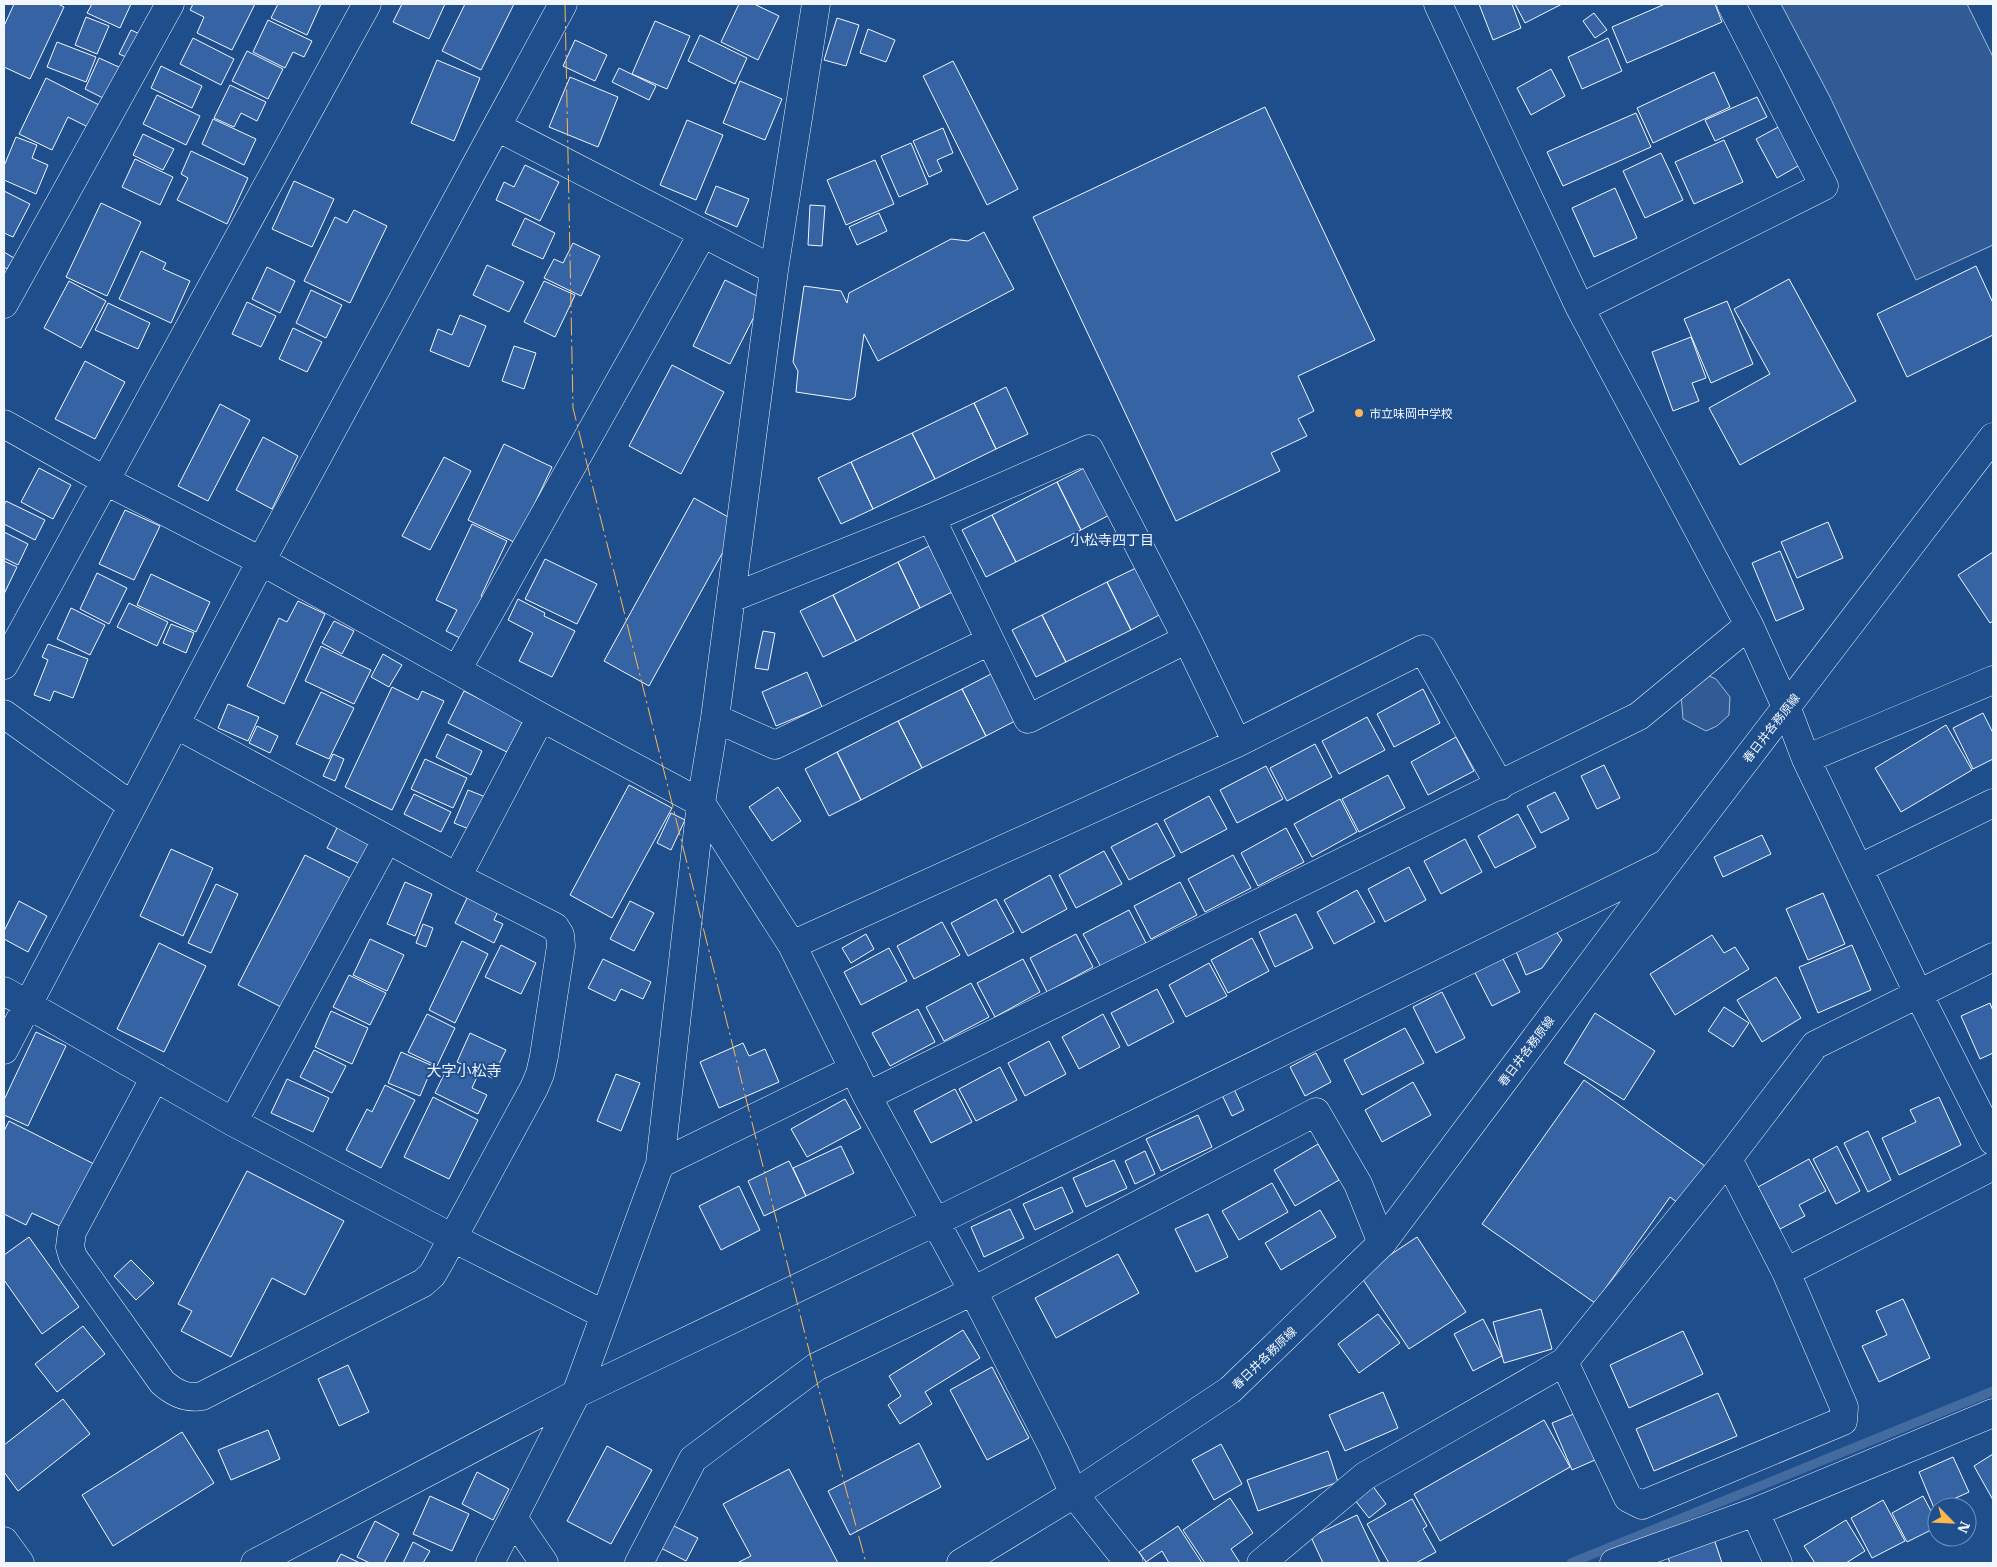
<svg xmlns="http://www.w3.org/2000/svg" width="1997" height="1567" viewBox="0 0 1997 1567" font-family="'IBM Plex Serif','Noto Sans JP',serif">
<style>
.built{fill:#305b95;stroke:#a8bbd7}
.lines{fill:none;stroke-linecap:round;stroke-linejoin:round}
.stream{stroke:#446ba0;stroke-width:9}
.building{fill:#3563a3;stroke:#f2f6ff}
.minor-casing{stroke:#f2f6ff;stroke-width:29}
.major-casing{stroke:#f2f6ff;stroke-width:29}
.minor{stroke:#1f4e8c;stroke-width:28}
.major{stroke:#1f4e8c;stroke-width:28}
.power{stroke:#ffb74d;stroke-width:1;stroke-dasharray:18 4 2.5 4;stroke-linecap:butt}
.poi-dot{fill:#ffb74d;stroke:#1f4e8c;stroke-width:2}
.labels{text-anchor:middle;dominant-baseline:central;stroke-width:4;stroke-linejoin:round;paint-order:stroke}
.poi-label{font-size:12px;fill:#f2f6ff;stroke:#1f4e8c;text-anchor:start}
.street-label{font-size:12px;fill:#f2f6ff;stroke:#1f4e8c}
.neighbourhood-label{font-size:14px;fill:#f2f6ff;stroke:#1f4e8c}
.quarter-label{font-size:15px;fill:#f2f6ff;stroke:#1f4e8c}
</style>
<rect width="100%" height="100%" fill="#1f4e8c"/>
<path class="built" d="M1781 4H1967L1993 57V245L1916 280 1830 97Z
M1695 670 1716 679 1730 697 1729 715 1717 726 1706 731 1683 719 1680 682Z"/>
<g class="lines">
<path class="stream" d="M1571 1563 1993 1391"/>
</g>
<path class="building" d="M14 4H58L64 7 30 79 4 67V26Z
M92 4H131L120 28 87 13Z
M193 4H255L232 50 197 33 204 17 190 10Z
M278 4H321L307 35 271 18Z
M402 4H445L429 39 393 22Z
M465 4H514L481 70 442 51Z
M739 4H754L779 16 758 60 721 42Z
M1479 4H1512L1521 28 1493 40Z
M1515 4H1562L1525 23Z
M1665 4H1715L1722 22 1627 63 1612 27Z
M1594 13 1607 30 1595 38 1583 21Z
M86 17 109 26 97 54 75 45Z
M837 18 859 25 846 66 824 60Z
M268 20 312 41 304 57 293 52 285 68 253 52Z
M655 21 690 36 667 89 632 74Z
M868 29 895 40 886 62 860 53Z
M131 30 142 35 131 59 119 54Z
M700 35 747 58 735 84 688 61Z
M193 38 234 59 221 85 180 64Z
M1608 38 1622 71 1582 89 1568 57Z
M575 40 607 55 595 81 563 66Z
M57 42 96 57 86 82 47 67Z
M247 51 283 69 268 99 232 81Z
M99 58 121 68 107 100 85 89Z
M437 60 480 78 454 141 411 123Z
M953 61 1018 189 987 205 923 76Z
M161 66 202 86 192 108 151 88Z
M619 68 656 86 649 100 612 82Z
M1551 69 1565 96 1531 115 1517 88Z
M1714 72 1730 107 1653 143 1637 108Z
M570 77 618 97 598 147 549 127Z
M46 78 103 107 92 129 68 117 52 150 19 134Z
M740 81 782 99 765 140 723 123Z
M230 85 266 102 257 121 241 113 234 127 214 118Z
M157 95 200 116 186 145 143 124Z
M1757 97 1767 117 1715 141 1705 120Z
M1265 107 1375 340 1298 376 1314 411 1298 419 1307 436 1271 453 1280 471 1176 521 1033 217Z
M1636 113 1651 147 1563 186 1547 152Z
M213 119 256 139 244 165 202 144Z
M687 120 723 135 696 200 660 185Z
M1784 124 1805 162 1777 178 1756 139Z
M943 128 953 153 937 160 942 171 929 177 913 141Z
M143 134 174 149 163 170 133 155Z
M16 137 37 145 32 158 48 165 36 194 4 180V166Z
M1724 140 1743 182 1694 204 1675 162Z
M911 143 928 184 899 197 881 156Z
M191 151 248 178 227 224 177 200 188 178 181 174Z
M1661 153 1683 200 1645 218 1623 171Z
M135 159 173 177 160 205 122 187Z
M875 160 894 204 846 225 827 180Z
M525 165 559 182 540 221 496 200 504 182 514 187Z
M294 181 334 199 312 247 272 229Z
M716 186 749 199 737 227 705 213Z
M1615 188 1637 238 1594 257 1572 208Z
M4 191 30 204 13 237 4 233Z
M101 203 141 222 107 296 66 277Z
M810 205 825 206 822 246 808 245Z
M354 210 387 226 350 303 304 281 335 217 347 223Z
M879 213 887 231 857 245 849 227Z
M525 218 555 233 543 259 512 245Z
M984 232 1014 289 878 361 864 334 855 397 850 400 796 392 798 371 793 362 804 286 841 291 847 303 849 293 951 239 968 241Z
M573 243 600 256 581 296 544 278 554 259 563 263Z
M141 251 166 263 163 269 190 281 171 323 119 299Z
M4 252 14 258 7 269 4 267Z
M487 265 524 282 509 312 473 295Z
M1976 266 1993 303V335L1907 377 1877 314Z
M267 267 295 281 280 313 252 299Z
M1789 279 1856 401 1740 465 1709 408 1770 374 1734 309Z
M725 280 763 299 730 364 693 346Z
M69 281 106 301 81 348 44 328Z
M544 281 575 295 555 337 524 322Z
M311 290 342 305 326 338 296 323Z
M1727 301 1753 364 1711 383 1684 319Z
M247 302 276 316 261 347 232 334Z
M108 303 150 323 138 349 95 330Z
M460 315 486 326 469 367 430 351 438 329 452 335Z
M293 328 322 342 307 372 279 359Z
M1691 337 1706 378 1692 383 1699 401 1673 411 1652 352Z
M514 346 536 353 524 389 502 381Z
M85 361 125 382 95 439 55 419Z
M672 365 724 392 681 474 629 446Z
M1006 387 1028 434 996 449 974 403Z
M974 403 996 449 935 479 912 433Z
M220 404 250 420 208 501 178 486Z
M912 433 935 479 873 509 851 462Z
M263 437 298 456 272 509 236 490Z
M504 444 552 467 516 543 468 520Z
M444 457 471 471 430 550 402 536Z
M851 462 873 509 841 524 818 478Z
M1088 466 1111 514 1081 530 1057 482Z
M39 468 71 485 53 519 21 502Z
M1057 482 1081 530 1016 562 992 515Z
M694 498 739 523 649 686 604 661Z
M6 501 45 520 35 540 4 524V505Z
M125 510 160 526 134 580 99 564Z
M992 515 1016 562 986 577 962 530Z
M1828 522 1843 558 1797 578 1781 542Z
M472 524 507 541 481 596 487 599 466 641 446 631 457 610 436 600Z
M4 532 28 544 18 565 4 558Z
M929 546 952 592 920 608 898 562Z
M1780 551 1804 609 1776 621 1752 563Z
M1993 552V621L1990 623 1958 575Z
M545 559 597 584 577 624 525 599Z
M4 561 17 567 4 594Z
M898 562 920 608 856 641 833 595Z
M1138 567 1161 614 1131 630 1107 582Z
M97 573 127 588 109 624 80 609Z
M151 574 210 602 196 632 137 605Z
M1107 582 1131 630 1066 662 1042 615Z
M833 595 856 641 823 657 800 611Z
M518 599 545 613 544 616 575 631 552 677 519 661 533 633 508 620Z
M298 601 325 614 284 704 247 686 279 618 287 622Z
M129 603 168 622 157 646 117 627Z
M71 608 105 625 90 655 57 639Z
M1042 615 1066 662 1036 677 1012 630Z
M334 621 354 631 342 654 322 643Z
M171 624 194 633 186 653 163 643Z
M763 631 775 633 768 670 755 668Z
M48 644 88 659 73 698 54 691 50 701 34 695 48 660 42 657Z
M321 646 371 670 354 704 305 681Z
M383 654 402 665 389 687 371 677Z
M807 672 822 707 776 726 762 692Z
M991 674 1015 721 986 736 962 689Z
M392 687 418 700 422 691 444 701 392 810 345 787Z
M962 689 986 736 922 768 898 721Z
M1423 689 1440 723 1394 747 1377 714Z
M464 691 523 721 507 752 448 723Z
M321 692 354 708 329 759 296 744Z
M228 704 259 717 248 741 218 728Z
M1983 713 1993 733V759L1973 769 1953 728Z
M1367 717 1385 750 1339 774 1322 741Z
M898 721 922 768 861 800 837 752Z
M1946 725 1972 770 1901 812 1875 768Z
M257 726 278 736 270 753 249 743Z
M447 734 482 751 471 775 436 757Z
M1456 737 1474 771 1428 795 1411 762Z
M1315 744 1332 777 1287 801 1270 768Z
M837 752 861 800 829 816 805 769Z
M333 754 344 759 335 781 323 776Z
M425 759 467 778 453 808 411 789Z
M1604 765 1620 798 1597 809 1581 776Z
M1266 766 1283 799 1237 823 1220 790Z
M1388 775 1405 808 1359 832 1342 799Z
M629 785 672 808 612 918 570 895Z
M778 787 801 821 772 841 749 807Z
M468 790 488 798 474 831 454 823Z
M1555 792 1569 819 1541 833 1527 806Z
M414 794 451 812 441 832 404 814Z
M1209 796 1227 829 1181 853 1164 820Z
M1340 799 1357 832 1312 857 1294 824Z
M671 813 685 820 671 850 657 843Z
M1518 814 1536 847 1495 868 1478 836Z
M340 822 373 838 360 864 327 848Z
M1157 823 1175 856 1129 880 1111 847Z
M1286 828 1304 862 1258 886 1241 853Z
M1762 835 1771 854 1723 877 1714 857Z
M1465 839 1482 872 1441 894 1424 861Z
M171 849 213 868 183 936 140 916Z
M1104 851 1122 884 1076 908 1059 875Z
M305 855 350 878 283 1008 238 985Z
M1233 855 1251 888 1205 912 1188 879Z
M1409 867 1426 900 1385 922 1368 889Z
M1050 875 1067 909 1022 933 1004 900Z
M405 882 432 894 415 936 387 924Z
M1180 882 1197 915 1151 939 1134 906Z
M216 884 238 894 211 953 188 943Z
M1357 890 1375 922 1334 944 1317 912Z
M1823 893 1845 944 1808 960 1786 909Z
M469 894 499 909 494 920 503 924 494 943 455 923Z
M996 899 1014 932 968 956 951 923Z
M19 901 47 916 28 952 4 939V931Z
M630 901 654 913 634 951 610 939Z
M1129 910 1146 943 1101 967 1083 934Z
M1296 914 1313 948 1275 967 1259 932Z
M942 922 960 955 914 979 897 946Z
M423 924 433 928 426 947 416 943Z
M1555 930 1562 940 1542 968 1526 975 1515 949Z
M866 934 874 949 851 963 842 948Z
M1076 934 1093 967 1047 992 1030 958Z
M1712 935 1724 953 1735 947 1749 969 1675 1015 1650 974Z
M1252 938 1269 971 1228 993 1211 960Z
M370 939 404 955 387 991 353 975Z
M462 941 488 954 455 1023 429 1010Z
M159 943 206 966 164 1052 117 1029Z
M501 945 536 963 521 994 485 977Z
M1852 945 1871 990 1818 1013 1799 967Z
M889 948 907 981 861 1005 844 972Z
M1502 957 1520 992 1492 1006 1474 971Z
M603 959 651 982 643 999 621 989 615 1001 588 988Z
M1023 959 1040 992 995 1017 977 983Z
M1209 963 1227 996 1186 1017 1169 985Z
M349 975 386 993 370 1025 333 1007Z
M1776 977 1801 1018 1762 1042 1737 1000Z
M971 983 989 1017 944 1041 926 1007Z
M1157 989 1174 1022 1128 1046 1111 1013Z
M1442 992 1465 1038 1436 1053 1413 1007Z
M1990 1003 1993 1011V1053L1980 1059 1961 1016Z
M1724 1007 1749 1023 1733 1047 1708 1031Z
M918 1009 935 1042 890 1066 872 1033Z
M331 1011 368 1028 352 1064 315 1047Z
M1595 1013 1655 1051 1624 1100 1564 1063Z
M427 1014 455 1028 437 1066 408 1052Z
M1103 1014 1120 1047 1079 1069 1062 1037Z
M1405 1028 1424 1063 1362 1095 1344 1060Z
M36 1032 66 1046 28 1126 4 1115V1100Z
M470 1033 506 1050 492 1078 457 1062Z
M1049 1041 1066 1074 1025 1096 1008 1063Z
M743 1043 749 1056 765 1049 779 1082 719 1108 700 1062Z
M314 1050 346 1066 332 1093 300 1077Z
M401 1052 433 1066 420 1096 388 1083Z
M1316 1053 1331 1082 1305 1096 1290 1067Z
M449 1064 477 1077 472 1088 487 1095 478 1114 435 1093Z
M1000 1067 1017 1100 976 1121 959 1089Z
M616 1074 640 1083 621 1131 597 1121Z
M287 1079 329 1098 313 1132 271 1113Z
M1584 1080 1705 1166 1678 1203 1670 1197 1595 1303 1482 1224Z
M1413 1082 1431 1115 1382 1142 1365 1110Z
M385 1085 415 1100 381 1168 346 1150 367 1109 372 1112Z
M955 1089 972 1122 931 1143 914 1111Z
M1234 1089 1244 1110 1232 1116 1222 1095Z
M433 1097 478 1120 449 1179 404 1157Z
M1939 1097 1961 1145 1899 1175 1882 1138 1916 1122 1910 1110Z
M845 1099 861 1128 807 1157 791 1129Z
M1198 1115 1212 1147 1161 1171 1146 1139Z
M9 1121 96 1165 64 1228 32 1213 26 1225 4 1214V1131Z
M1868 1131 1891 1180 1868 1192 1844 1143Z
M1318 1144 1339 1180 1295 1206 1274 1170Z
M841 1146 854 1173 806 1196 793 1168Z
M1837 1146 1860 1191 1836 1204 1813 1159Z
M1145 1151 1155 1174 1135 1184 1125 1161Z
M1809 1159 1826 1191 1799 1205 1805 1216 1780 1229 1758 1187Z
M1114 1160 1127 1188 1086 1207 1073 1178Z
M789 1161 806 1196 764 1216 748 1181Z
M247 1171 344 1221 305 1295 272 1278 231 1357 181 1331 192 1311 178 1304Z
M1272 1183 1288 1212 1239 1240 1222 1211Z
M739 1186 760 1230 721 1250 699 1206Z
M1062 1187 1073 1212 1035 1230 1023 1204Z
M1010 1209 1024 1238 984 1257 971 1227Z
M1320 1210 1336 1237 1281 1270 1265 1243Z
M1208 1214 1228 1257 1196 1272 1175 1229Z
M29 1237 79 1307 42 1334 4 1280V1255Z
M1417 1237 1466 1312 1409 1349 1360 1275Z
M1118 1254 1139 1293 1056 1338 1035 1298Z
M131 1260 154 1283 136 1300 114 1276Z
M1903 1299 1930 1358 1879 1382 1862 1346 1887 1335 1876 1311Z
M1541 1309 1552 1349 1504 1363 1493 1322Z
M1378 1314 1400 1343 1359 1373 1338 1344Z
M1483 1319 1502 1356 1473 1371 1454 1334Z
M83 1326 105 1354 57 1392 35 1364Z
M963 1330 980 1358 925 1392 932 1404 900 1424 888 1405 901 1396 889 1376Z
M1683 1331 1703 1374 1629 1408 1610 1365Z
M348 1365 369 1412 339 1426 318 1379Z
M992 1367 1029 1438 987 1460 950 1390Z
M1383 1392 1398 1428 1345 1451 1329 1415Z
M1718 1393 1737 1436 1654 1471 1636 1429Z
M63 1399 90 1434 18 1491 4 1472V1445Z
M1576 1413 1595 1460 1572 1470 1552 1423Z
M1544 1420 1570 1467 1440 1541 1414 1494Z
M268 1430 280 1459 231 1480 218 1450Z
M182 1432 214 1483 113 1546 82 1495Z
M919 1443 941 1487 850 1535 828 1491Z
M1221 1444 1242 1484 1214 1500 1192 1460Z
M607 1446 652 1470 611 1544 567 1521Z
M1328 1451 1338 1482 1258 1511 1247 1480Z
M1993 1454V1500L1974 1466Z
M1953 1457 1969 1492 1934 1508 1919 1472Z
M789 1469 838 1563H737L751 1556 723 1504Z
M477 1472 509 1489 493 1520 462 1504Z
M1369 1481 1386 1504 1369 1518 1351 1495Z
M430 1496 469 1514 452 1551 413 1534Z
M1923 1496 1937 1522V1527L1907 1542 1892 1513Z
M1230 1498 1253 1533 1231 1549 1240 1563H1205L1183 1530Z
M1412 1499 1427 1526 1423 1529 1436 1552 1416 1563H1389L1367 1524Z
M1883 1500 1905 1541 1872 1558 1851 1518Z
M1357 1515 1380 1563H1323L1311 1537Z
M1846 1520 1865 1551 1846 1563H1815L1804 1546Z
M375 1521 399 1534 384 1563H370L357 1557Z
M670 1524 698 1538 686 1561 659 1547Z
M1178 1526 1202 1563H1169L1162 1551 1146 1562 1139 1552Z
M1714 1539 1722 1563H1670L1667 1555Z
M413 1542 430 1551 423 1563H403Z
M341 1554 360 1563H336Z"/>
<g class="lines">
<g class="minor-casing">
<path id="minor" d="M1438 4 1580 308 1749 625 1787 709 1806 759 1918 993 1993 1141
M497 127 774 270
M4 304 170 4
M1580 308 1824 186 1731 4
M4 424 104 480 261 561 541 717 701 803 792 945 867 1096 973 1291 1054 1450 1074 1494 1129 1563
M931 518 1028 719 1187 639
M731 598 931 518 1089 449 1187 639 1237 743
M4 665 367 4
M457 670 703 233
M4 714 132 806
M715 718 775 745 990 641
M175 724 457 877
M1806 759 1993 680
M1860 868 1993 803
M792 945 1237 743 1423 649 1500 786
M4 991 233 1122 453 1238 605 1315
M4 1050 261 561 563 4
M155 1077 72 1232 70 1247 73 1257 162 1382C174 1393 186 1399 202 1396L423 1283 432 1275 439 1263 534 1088 540 1074 544 1056 561 946 560 935 555 927 457 877 541 717
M867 1096 1639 716 1749 625
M233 1122 387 839
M660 1164 854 1069
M1786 1272 1993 1166
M1564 1362 1628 1498 1642 1505 1843 1421 1844 1407 1786 1272 1728 1159
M1755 1512 1778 1563
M514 1519 544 1563
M4 1541 20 1563
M255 1563 576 1394 935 1222 1667 863
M490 1563 576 1394 660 1164 701 803 715 718 774 270 816 4
M639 1563 693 1459 816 1367 973 1291 1316 1112 1358 1184 1382 1243
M1261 1563 1365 1476 1564 1362 1728 1159 1815 1045 1993 957
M1614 1563 1755 1512 1993 1413"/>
</g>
<g class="major-casing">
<path id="major" d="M961 1563 1074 1494 1230 1390 1382 1243 1667 863 1993 437"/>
</g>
<use href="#minor" class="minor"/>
<use href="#major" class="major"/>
<path class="power" d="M565 4 573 408 819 1390 866 1563"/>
</g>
<circle class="poi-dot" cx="1359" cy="413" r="5"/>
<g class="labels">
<g class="poi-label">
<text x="1369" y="413">市立味岡中学校</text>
</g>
<g class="street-label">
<text transform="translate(1771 728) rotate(-52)">春日井各務原線</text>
<text transform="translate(1526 1051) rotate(-53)">春日井各務原線</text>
<text transform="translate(1264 1358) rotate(-44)">春日井各務原線</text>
</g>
<g class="neighbourhood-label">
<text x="1112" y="540">小松寺四丁目</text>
</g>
<g class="quarter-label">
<text x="464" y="1070">大字小松寺</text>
</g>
</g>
<rect width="1997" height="1567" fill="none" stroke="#f2f6ff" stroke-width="10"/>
<g transform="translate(1952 1522) rotate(114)"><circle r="24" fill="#1f4e8c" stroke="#7391ba"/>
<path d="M0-4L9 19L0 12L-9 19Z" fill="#ffb74d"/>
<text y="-8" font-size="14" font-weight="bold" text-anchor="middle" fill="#f2f6ff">N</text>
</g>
</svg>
